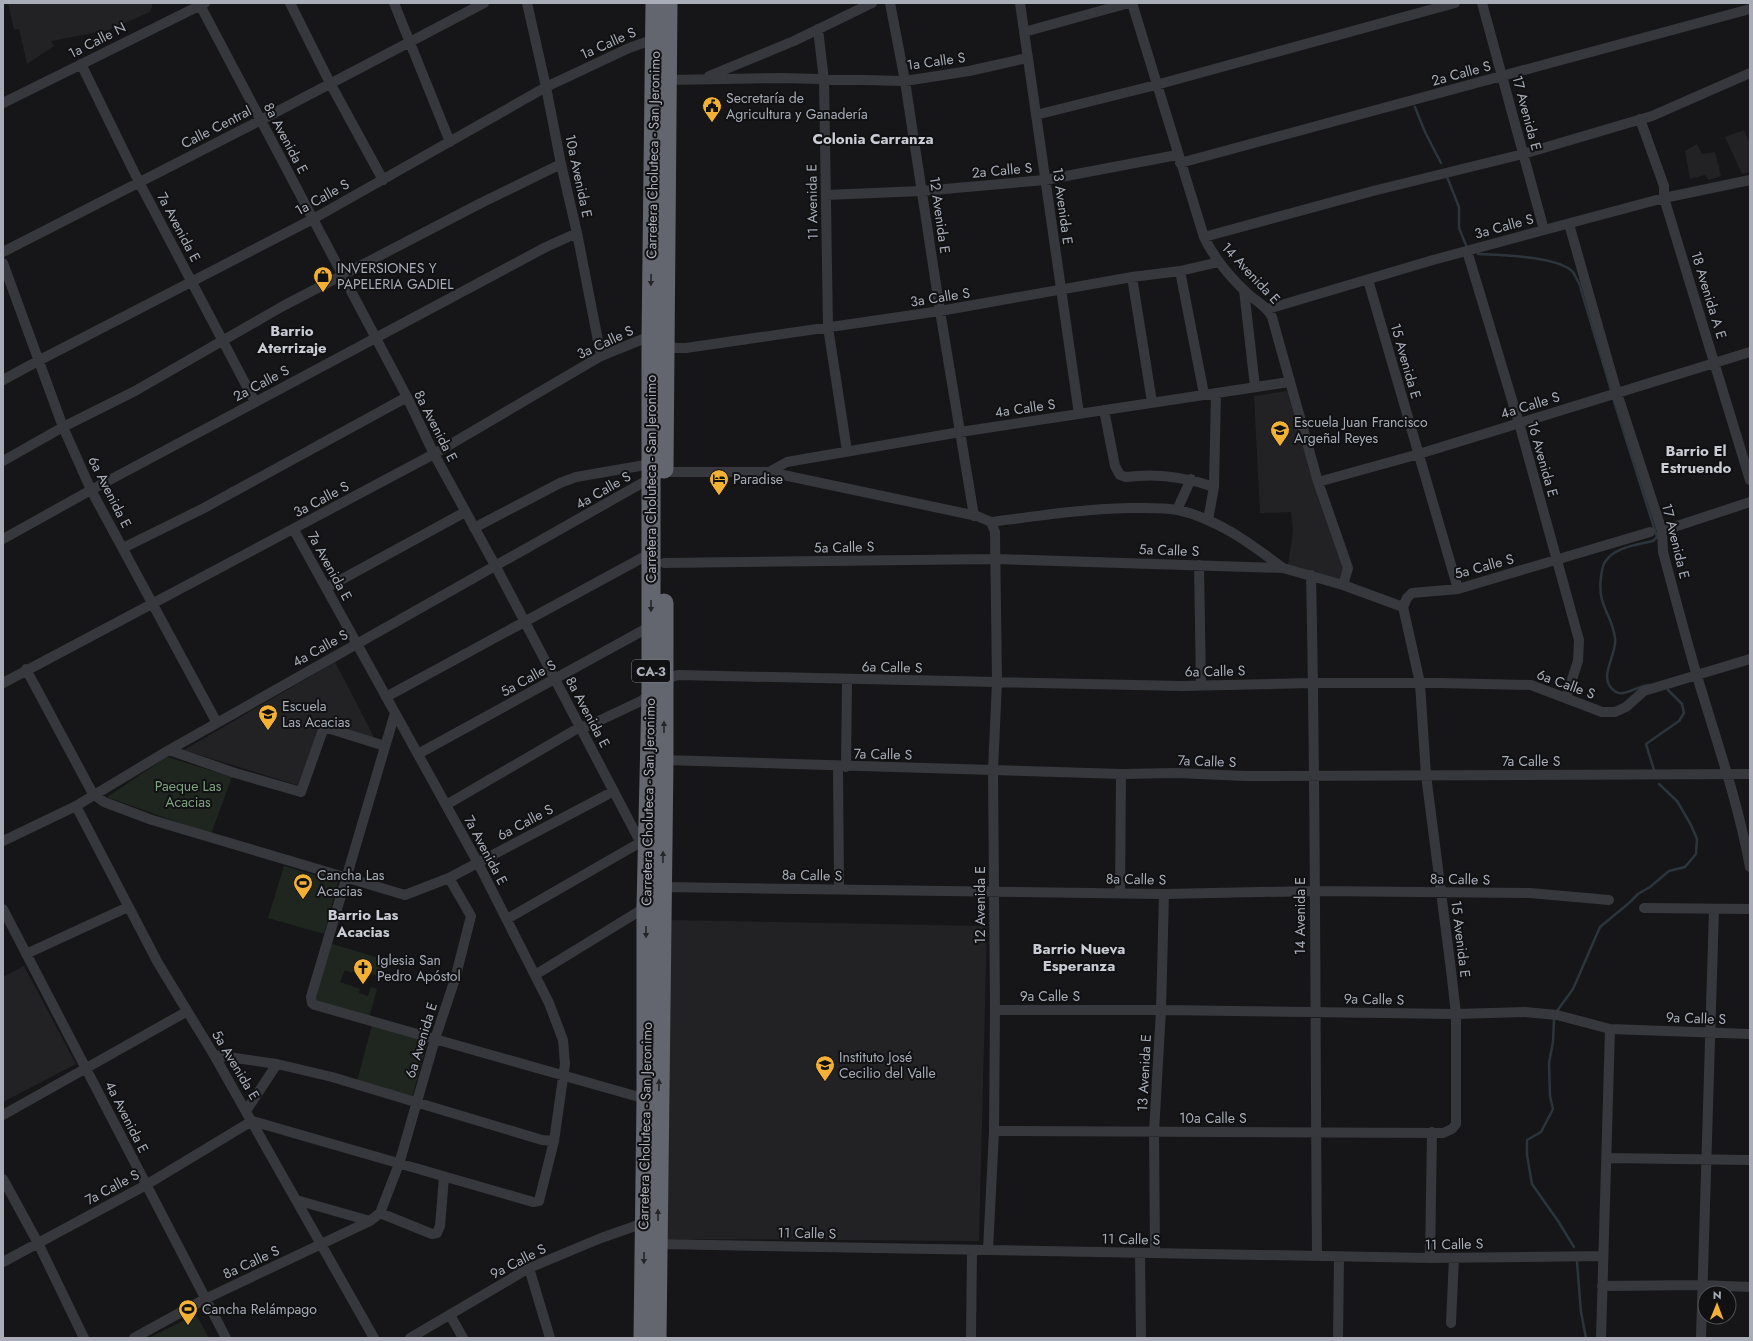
<svg xmlns="http://www.w3.org/2000/svg" width="1753" height="1341" viewBox="0 0 1753 1341" font-family="Jost,sans-serif">
<style>
.built{fill:#222225}
.green{fill:#1e261f}
.lines{fill:none;stroke-linecap:round;stroke-linejoin:round}
.stream{stroke:#2c353c;stroke-width:2.5}
.street{stroke:#37383d;stroke-width:10}
.highway{stroke:#63666e;stroke-width:19}
.oneway{fill:#26262a}
.labels{text-anchor:middle;dominant-baseline:central;stroke-width:4;stroke-linejoin:round;paint-order:stroke}
.shield{fill:#111113;stroke:#7b7e86;stroke-width:1}
.shield-label{font-size:13px;font-weight:bold;fill:#a8adb8}
.street-label{font-size:14px;fill:#a8adb8;stroke:#111113}
.poi-label{font-size:14px;fill:#a8adb8;stroke:#111113;text-anchor:start}
.park-label{font-size:14px;fill:#7fa381;stroke:#111113}
.neighbourhood-label{font-size:15px;font-weight:bold;fill:#c9ccd4;stroke:#111113}
</style>
<rect width="100%" height="100%" fill="#161618"/>
<path class="built" d="M8 3H153L150 12 109 30 51 41 54 46 27 64 19 29 14 30Z
M1744 130 1750 144V172L1742 174 1725 137Z
M1697 144 1702 154 1715 152 1721 176 1709 180 1705 175 1690 179 1685 151Z
M1287 391 1318 498 1344 566 1339 579 1288 565 1293 531 1291 512 1260 513 1254 396Z
M335 662 375 739 323 722 300 786 184 750Z
M669 920 987 926 979 1241 667 1239Z
M24 966 76 1064 3 1102V977Z"/>
<path class="green" d="M167 757 232 777 211 834 107 797Z
M284 866 338 882 324 934 268 918Z
M329 943 386 960 381 977 366 972 364 976 353 971 352 973 345 970 340 982 360 989 359 993 368 996 371 987 377 989 369 1018 318 1003 315 997Z
M372 1025 428 1041 412 1097 357 1081Z
M196 1314 209 1338H149Z"/>
<g class="lines">
<path class="stream" d="M1415 107 1425 132 1441 163
M1447 177 1459 207V228L1466 245
M1478 254C1500 255 1558 256 1573 272 1575 275 1577 280 1579 283L1611 390
M1613 398 1657 537 1653 541C1637 545 1614 547 1605 562 1602 566 1602 572 1601 577 1597 606 1612 614 1615 638 1618 655 1595 679 1616 692 1624 697 1639 685 1650 685
M1654 770 1646 744 1679 721 1684 713 1682 704 1668 690
M1557 1011 1573 989 1600 927 1629 903 1638 894 1650 887 1669 871 1685 867 1696 854 1697 839 1691 825 1677 801 1659 784
M1554 1020 1553 1042 1549 1063 1550 1096 1553 1109 1541 1132 1527 1140V1155L1532 1184 1558 1221 1574 1247
M1577 1262 1581 1312 1586 1338"/>
<path class="street" d="M290 3 330 83 383 180
M394 3 450 142
M527 3 546 87 561 164 577 233 601 356
M890 3 905 81 940 311 974 516
M1020 3 1079 414
M1132 3 1204 237C1214 258 1229 276 1246 292 1255 301 1267 306 1272 317L1318 482 1348 568 1343 585
M1482 3 1544 230
M200 5 407 397 434 454 496 567 644 849
M818 29 824 80 828 327 847 451
M1024 32 1129 3
M81 64 139 182 255 402
M709 76 794 41 872 3
M668 80 779 78 905 81 969 71 1027 58
M3 103 205 3
M1036 115 1156 85 1455 3
M1640 119 1664 186V198L1750 480
M1180 163 1750 9
M826 195 922 191 1045 180 1177 155
M1569 224 1617 393 1662 531 1663 552C1674 593 1685 635 1697 676 1716 739 1738 802 1750 867
M1204 237 1373 191 1523 154 1652 116 1750 73
M1467 251 1519 423 1579 640 1578 661 1566 698
M3 252 261 120 484 3
M3 263 63 427 91 490 217 723
M1180 271 1204 394
M1132 277 1152 402
M1368 280 1458 589
M1244 290 1255 387
M1268 309 1433 260 1544 230 1664 198 1750 180
M3 380 38 361 313 219 546 87 629 48 655 39
M1104 410 1115 466 1120 475 1126 477C1156 473 1186 477 1214 487
M3 461 63 427 135 391 283 306 481 203 561 164
M664 472H769L787 462 960 432 1289 382
M769 472 977 516 991 522 995 532 997 682 993 770 995 1010 994 1131 988 1250
M1318 482 1419 454 1750 352
M1177 510 1191 479
M1208 520 1214 487 1216 393
M991 522C1037 516 1083 509 1129 508 1145 508 1162 507 1178 510 1218 519 1251 544 1283 568
M474 528 560 483 576 477 651 464
M1662 531 1750 502
M3 539 91 490 546 247 577 233
M123 548 204 508 407 397
M664 563 996 559 1283 568 1343 585 1403 607
M1199 565 1201 686
M1311 575C1316 802 1315 1029 1317 1256
M326 588 465 512
M1403 607 1407 598 1412 593 1458 589 1650 532
M26 669 93 794 104 802 152 820 405 895 449 878 614 791
M665 679 678 675 1182 686 1313 683H1441L1531 685 1602 712H1615L1626 707 1644 691 1750 659
M3 683 434 454 601 356 643 339H651L676 348H686L940 311 1132 277 1180 271 1219 262
M386 697 651 553
M395 713 311 997 312 1003 315 1005 646 1099
M169 750 235 773 301 792 324 727 385 746
M418 754 651 626
M664 760 1121 774 1177 773 1245 776 1750 774
M838 767 839 889
M846 767 847 680
M446 805 580 727 588 726 641 701 653 693
M76 806 158 963 214 1055 374 1338
M3 841 76 806 169 750 651 478
M662 887 1164 894 1314 891 1530 893 1609 900
M1120 893 1121 774
M1644 908 1750 909
M3 909 226 1338
M507 919 641 842
M26 954 128 907
M535 975 646 907
M995 1010H1161L1456 1014 1525 1012 1557 1015 1610 1029 1750 1034
M214 1055 277 1064 332 1077 542 1140 554 1141
M246 1111 277 1064
M3 1115 186 1012
M994 1131 1443 1133 1452 1129 1456 1124V1014L1451 970 1426 775 1420 683 1403 607
M1607 1158 1750 1160
M3 1179 38 1243 84 1338
M296 1200 370 1221
M380 1213 399 1164 435 1039 455 979 471 916 449 878
M380 1213 432 1234 437 1233 440 1226 444 1177
M658 1244 1430 1258 1603 1256
M1140 1253 1141 1338
M1155 1253 1154 1132 1161 1010 1164 894
M1430 1258 1432 1132
M3 1262 146 1185 252 1121 533 1202 539 1201 554 1141 565 1064 563 1040 549 1003 478 863 294 530
M529 1268 550 1338
M1602 1286 1701 1285 1750 1287
M450 1315 463 1338
M1451 1323 1454 1258
M134 1338 205 1299 370 1221 380 1213
M410 1338 529 1268 601 1238 644 1223
M971 1338 972 1250
M1338 1338 1339 1257
M1601 1338 1610 1029
M1701 1338 1714 909"/>
<path class="highway" d="M664 469 668 3
M643 1338 646 1099V907L651 693V339L655 3
M657 1338 664 760V603"/>
</g>
<defs><path id="oneway-solid" d="M-6-.8H1V-3.2L6.5 0L1 3.2V.8H-6Z"/></defs>
<g class="oneway">
<use href="#oneway-solid" transform="translate(651 280) rotate(91)"/>
<use href="#oneway-solid" transform="translate(651 606) rotate(90)"/>
<use href="#oneway-solid" transform="translate(664 727) rotate(-90)"/>
<use href="#oneway-solid" transform="translate(663 857) rotate(-89)"/>
<use href="#oneway-solid" transform="translate(646 932) rotate(90)"/>
<use href="#oneway-solid" transform="translate(659 1085) rotate(-89)"/>
<use href="#oneway-solid" transform="translate(658 1215) rotate(-90)"/>
<use href="#oneway-solid" transform="translate(644 1258) rotate(91)"/>
</g>
<defs>
<g id="civic-pin" transform="scale(1)"><path d="M0 17L-7.5 6A9.5 9.5 0 1 1 7.5 6Z" fill="#f2b134" stroke="#111113"/><path d="M-.6-6.5H3V-4.5H.6V-3L4-1V1h2V6H-6V1h2V-1L-.6-3ZM-1.2 2.5V6h2.4V2.5Z" fill="#111"/></g>
<g id="shop-pin" transform="scale(1)"><path d="M0 17L-7.5 6A9.5 9.5 0 1 1 7.5 6Z" fill="#f2b134" stroke="#111113"/><path d="M-5-2.5h2.3a2.7 3.5 0 0 1 5.4 0H5L5.5 6h-11ZM-1.5-2.5h3a1.5 2.3 0 0 0-3 0Z" fill="#111"/></g>
<g id="school-pin" transform="scale(1)"><path d="M0 17L-7.5 6A9.5 9.5 0 1 1 7.5 6Z" fill="#f2b134" stroke="#111113"/><path d="M0-5L7-2L0 1L-7-2ZM-4 1L0 2.5L4 1V4Q0 6-4 4Z" fill="#111"/></g>
<g id="hotel-pin" transform="scale(1)"><path d="M0 17L-7.5 6A9.5 9.5 0 1 1 7.5 6Z" fill="#f2b134" stroke="#111113"/><path d="M-6-4.5h1.5V1H6V5H4.5V3h-9V5H-6ZM-4 0a1.8 1.8 0 1 1 3.6 0ZM.5 0V-2.5h3Q6-2.5 6 0Z" fill="#111"/></g>
<g id="stadium-pin" transform="scale(1)"><path d="M0 17L-7.5 6A9.5 9.5 0 1 1 7.5 6Z" fill="#f2b134" stroke="#111113"/><path d="M0-5a6.5 5 0 1 0 0 10a6.5 5 0 1 0 0-10ZM-3.5-1.8h7v3.6h-7Z" fill="#111"/></g>
<g id="church-pin" transform="scale(1)"><path d="M0 17L-7.5 6A9.5 9.5 0 1 1 7.5 6Z" fill="#f2b134" stroke="#111113"/><path d="M-1.2-6h2.4v3.5h3.3v2.4h-3.3V6h-2.4V-.1h-3.3v-2.4h3.3Z" fill="#111"/></g>
</defs>
<g fill-rule="evenodd">
<use href="#civic-pin" x="712" y="106"/>
<use href="#shop-pin" x="323" y="276"/>
<use href="#school-pin" x="1280" y="430"/>
<use href="#hotel-pin" x="719" y="479"/>
<use href="#school-pin" x="268" y="714"/>
<use href="#stadium-pin" x="303" y="883"/>
<use href="#church-pin" x="363" y="968"/>
<use href="#school-pin" x="825" y="1065"/>
<use href="#stadium-pin" x="188" y="1309"/>
</g>
<g class="labels">
<rect class="shield" x="632" y="660" width="38" height="22" rx="3"/>
<g class="shield-label">
<text x="651" y="671">CA-3</text>
</g>
<g class="street-label">
<text transform="translate(97 40) rotate(-27)">1a Calle N</text>
<text transform="translate(608 43) rotate(-24)">1a Calle S</text>
<text transform="translate(936 61) rotate(-8)">1a Calle S</text>
<text transform="translate(1461 73) rotate(-15)">2a Calle S</text>
<text transform="translate(1527 113) rotate(75)">17 Avenida E</text>
<text transform="translate(216 127) rotate(-27)">Calle Central</text>
<text transform="translate(286 138) rotate(62)">8a Avenida E</text>
<text transform="translate(653 155) rotate(-89)">Carretera Choluteca - San Jeronimo</text>
<text transform="translate(1002 170) rotate(-5)">2a Calle S</text>
<text transform="translate(579 176) rotate(78)">10a Avenida E</text>
<text transform="translate(322 197) rotate(-29)">1a Calle S</text>
<text transform="translate(812 202) rotate(-91)">11 Avenida E</text>
<text transform="translate(1063 206) rotate(82)">13 Avenida E</text>
<text transform="translate(940 215) rotate(82)">12 Avenida E</text>
<text transform="translate(1504 226) rotate(-15)">3a Calle S</text>
<text transform="translate(179 227) rotate(62)">7a Avenida E</text>
<text transform="translate(1251 273) rotate(47)">14 Avenida E</text>
<text transform="translate(1709 295) rotate(73)">18 Avenida A E</text>
<text transform="translate(940 297) rotate(-9)">3a Calle S</text>
<text transform="translate(605 342) rotate(-25)">3a Calle S</text>
<text transform="translate(1406 361) rotate(74)">15 Avenida E</text>
<text transform="translate(261 383) rotate(-28)">2a Calle S</text>
<text transform="translate(1530 405) rotate(-17)">4a Calle S</text>
<text transform="translate(1025 408) rotate(-8)">4a Calle S</text>
<text transform="translate(436 426) rotate(63)">8a Avenida E</text>
<text transform="translate(1543 459) rotate(74)">16 Avenida E</text>
<text transform="translate(651 479) rotate(-90)">Carretera Choluteca - San Jeronimo</text>
<text transform="translate(603 490) rotate(-30)">4a Calle S</text>
<text transform="translate(110 492) rotate(63)">6a Avenida E</text>
<text transform="translate(321 499) rotate(-28)">3a Calle S</text>
<text transform="translate(1676 541) rotate(76)">17 Avenida E</text>
<text transform="translate(844 547) rotate(-1)">5a Calle S</text>
<text transform="translate(1169 550) rotate(2)">5a Calle S</text>
<text transform="translate(330 566) rotate(61)">7a Avenida E</text>
<text transform="translate(1484 566) rotate(-15)">5a Calle S</text>
<text transform="translate(320 648) rotate(-29)">4a Calle S</text>
<text transform="translate(892 667) rotate(1)">6a Calle S</text>
<text transform="translate(1215 671) rotate(-1)">6a Calle S</text>
<text transform="translate(528 678) rotate(-29)">5a Calle S</text>
<text transform="translate(1566 684) rotate(20)">6a Calle S</text>
<text transform="translate(588 712) rotate(62)">8a Avenida E</text>
<text transform="translate(883 754) rotate(1)">7a Calle S</text>
<text transform="translate(1207 761) rotate(2)">7a Calle S</text>
<text x="1531" y="761">7a Calle S</text>
<text transform="translate(648 802) rotate(-89)">Carretera Choluteca - San Jeronimo</text>
<text transform="translate(525 822) rotate(-28)">6a Calle S</text>
<text transform="translate(486 850) rotate(62)">7a Avenida E</text>
<text transform="translate(812 875) rotate(1)">8a Calle S</text>
<text transform="translate(1136 879) rotate(1)">8a Calle S</text>
<text transform="translate(1460 879) rotate(1)">8a Calle S</text>
<text transform="translate(980 905) rotate(-90)">12 Avenida E</text>
<text transform="translate(1300 916) rotate(-90)">14 Avenida E</text>
<text transform="translate(1461 939) rotate(83)">15 Avenida E</text>
<text x="1050" y="996">9a Calle S</text>
<text transform="translate(1374 999) rotate(1)">9a Calle S</text>
<text transform="translate(1696 1018) rotate(2)">9a Calle S</text>
<text transform="translate(421 1040) rotate(-73)">6a Avenida E</text>
<text transform="translate(236 1065) rotate(59)">5a Avenida E</text>
<text transform="translate(1144 1073) rotate(-87)">13 Avenida E</text>
<text transform="translate(127 1117) rotate(63)">4a Avenida E</text>
<text x="1213" y="1118">10a Calle S</text>
<text transform="translate(645 1126) rotate(-89)">Carretera Choluteca - San Jeronimo</text>
<text transform="translate(112 1187) rotate(-28)">7a Calle S</text>
<text transform="translate(807 1233) rotate(1)">11 Calle S</text>
<text transform="translate(1131 1239) rotate(1)">11 Calle S</text>
<text transform="translate(1454 1244) rotate(-1)">11 Calle S</text>
<text transform="translate(518 1261) rotate(-27)">9a Calle S</text>
<text transform="translate(251 1262) rotate(-25)">8a Calle S</text>
</g>
<g class="poi-label">
<text x="726" y="98">Secretaría de<tspan x="726" dy="16">Agricultura y Ganadería</tspan></text>
<text x="337" y="268">INVERSIONES Y<tspan x="337" dy="16">PAPELERIA GADIEL</tspan></text>
<text x="1294" y="422">Escuela Juan Francisco<tspan x="1294" dy="16">Argeñal Reyes</tspan></text>
<text x="733" y="479">Paradise</text>
<text x="282" y="706">Escuela<tspan x="282" dy="16">Las Acacias</tspan></text>
<text x="317" y="875">Cancha Las<tspan x="317" dy="16">Acacias</tspan></text>
<text x="377" y="960">Iglesia San<tspan x="377" dy="16">Pedro Apóstol</tspan></text>
<text x="839" y="1057">Instituto José<tspan x="839" dy="16">Cecilio del Valle</tspan></text>
<text x="202" y="1309">Cancha Relámpago</text>
</g>
<g class="park-label">
<text x="188" y="786">Paeque Las<tspan x="188" dy="16">Acacias</tspan></text>
</g>
<g class="neighbourhood-label">
<text x="873" y="139">Colonia Carranza</text>
<text x="292" y="331">Barrio<tspan x="292" dy="17">Aterrizaje</tspan></text>
<text x="1696" y="451">Barrio El<tspan x="1696" dy="17">Estruendo</tspan></text>
<text x="363" y="915">Barrio Las<tspan x="363" dy="17">Acacias</tspan></text>
<text x="1079" y="949">Barrio Nueva<tspan x="1079" dy="17">Esperanza</tspan></text>
</g>
</g>
<rect width="1753" height="1341" fill="none" stroke="#a8adb8" stroke-width="8"/>
<g transform="translate(1717 1305) rotate(1)"><circle r="19" fill="#111113" stroke="#4d4f55"/>
<path d="M0-3L7 15L0 10L-7 15Z" fill="#f2b134"/>
<text y="-6" font-size="11" font-weight="bold" text-anchor="middle" fill="#a8adb8">N</text>
</g>
</svg>
